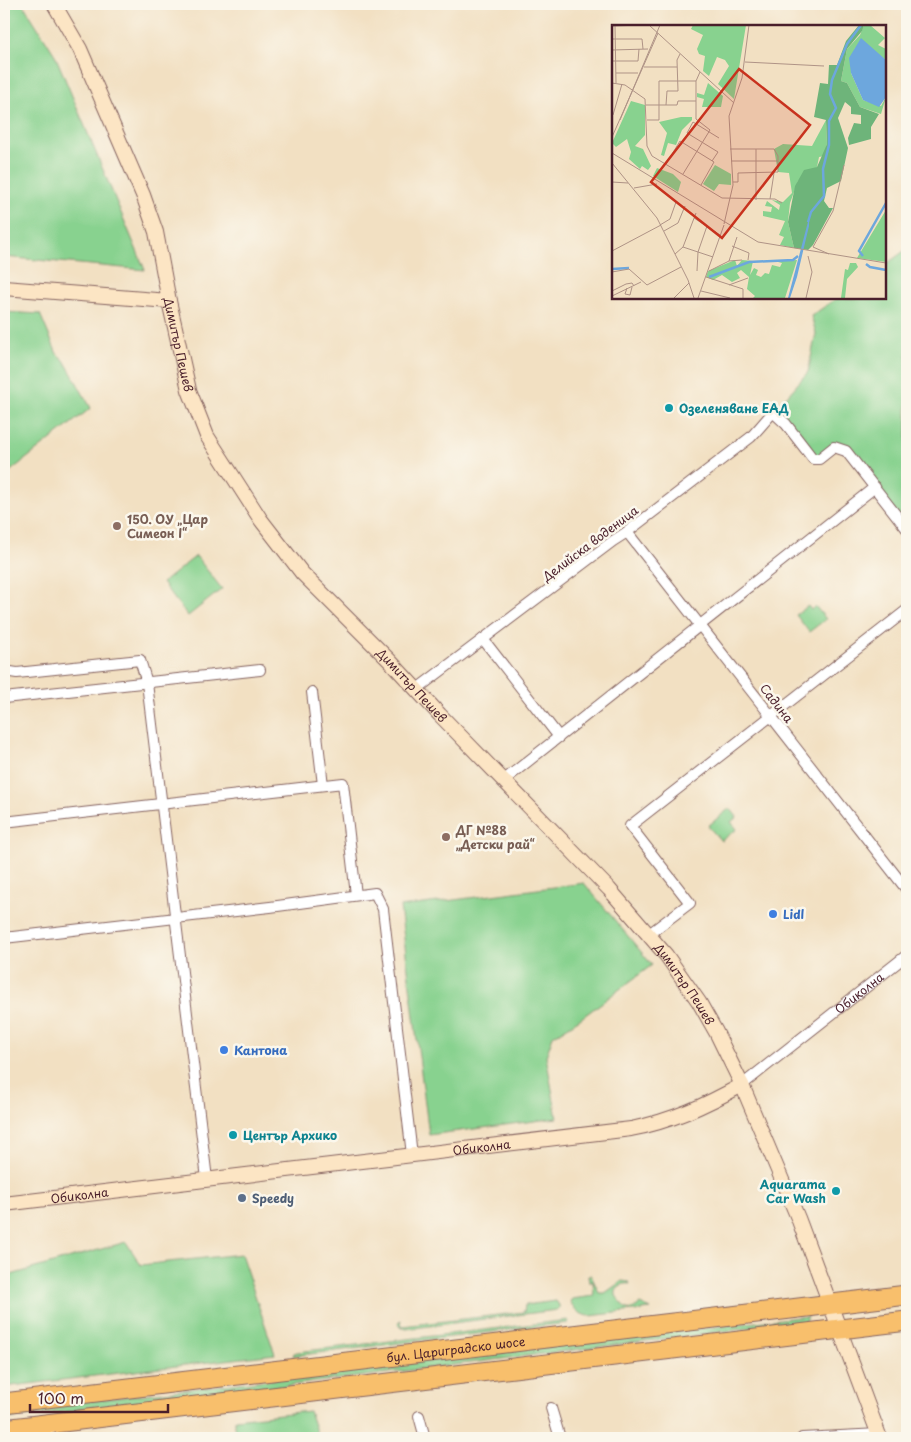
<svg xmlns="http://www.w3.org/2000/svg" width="911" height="1442" viewBox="0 0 911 1442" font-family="'Playpen Sans',sans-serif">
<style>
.green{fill:#88d28f;stroke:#69785d}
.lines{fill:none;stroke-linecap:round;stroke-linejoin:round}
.street-casing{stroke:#856360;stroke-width:12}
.secondary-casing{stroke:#856360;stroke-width:16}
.highway-casing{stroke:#856360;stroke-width:21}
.street{stroke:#fff;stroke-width:10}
.secondary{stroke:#fce5c4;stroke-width:14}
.highway{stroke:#f8bf6c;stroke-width:19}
.culture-dot{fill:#0f9aa8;stroke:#fbf7ec;stroke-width:2}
.education-dot{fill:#8d6e63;stroke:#fbf7ec;stroke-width:2}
.shop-dot{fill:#3f7fe0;stroke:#fbf7ec;stroke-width:2}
.service-dot{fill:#5c6f8a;stroke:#fbf7ec;stroke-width:2}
.labels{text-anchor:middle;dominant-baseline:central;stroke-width:5;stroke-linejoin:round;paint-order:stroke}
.street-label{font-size:12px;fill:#4a1f2b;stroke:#fbf7ec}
.culture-label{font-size:12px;font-weight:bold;fill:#0d838f;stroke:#fbf7ec;text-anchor:start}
.education-label{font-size:12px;font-weight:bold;fill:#785e54;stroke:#fbf7ec;text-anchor:start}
.shop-label{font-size:12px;font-weight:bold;fill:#366cbe;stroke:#fbf7ec;text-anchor:start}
.service-label{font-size:12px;font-weight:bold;fill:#4e5e75;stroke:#fbf7ec;text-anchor:start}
.inset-river{fill:none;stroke:#6da7dd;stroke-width:2.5}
.inset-road{fill:none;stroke:#af9386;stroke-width:1}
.view{fill:#c8321e;fill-opacity:0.15;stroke:#c8321e;stroke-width:2.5}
.inset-edge{fill:none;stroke:#4a1f2b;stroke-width:2.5}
</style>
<rect width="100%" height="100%" fill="#fbf7ec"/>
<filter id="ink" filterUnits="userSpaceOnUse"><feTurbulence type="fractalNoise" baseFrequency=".02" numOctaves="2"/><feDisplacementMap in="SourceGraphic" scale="10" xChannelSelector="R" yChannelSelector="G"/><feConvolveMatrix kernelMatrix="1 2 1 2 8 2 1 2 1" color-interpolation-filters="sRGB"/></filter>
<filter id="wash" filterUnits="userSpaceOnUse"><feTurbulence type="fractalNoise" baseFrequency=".0096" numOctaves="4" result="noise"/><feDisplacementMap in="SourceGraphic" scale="20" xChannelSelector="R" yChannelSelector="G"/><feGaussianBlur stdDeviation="1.12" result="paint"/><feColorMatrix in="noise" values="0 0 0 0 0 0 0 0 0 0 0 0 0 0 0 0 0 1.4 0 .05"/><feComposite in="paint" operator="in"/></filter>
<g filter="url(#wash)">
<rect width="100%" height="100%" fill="#f2e0c2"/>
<path class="green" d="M4 4H23L55 55 145 270 4 257Z
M907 249V529L846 451 834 447 819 459 773 412 808 372 816 333 811 316 837 298H885V265Z
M4 312 40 314 57 354 64 360 91 408 4 476Z
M196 556 222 589 188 616 162 583Z
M808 606 811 610 815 606 826 619 809 632 796 615Z
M730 808 737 817 731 822 737 829 721 841 708 826Z
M584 883 652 965 580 1019 553 1036 546 1056 557 1118 429 1135 400 907Z
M126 1242 141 1265 241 1254 275 1354 4 1387V1277Z
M588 1275H591L599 1293H605L622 1281 629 1282 630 1284C624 1283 614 1286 616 1295 617 1298 619 1299 621 1302 626 1312 631 1311 640 1304L651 1309 590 1316C580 1315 574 1310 570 1301L572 1299 594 1296 593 1282H589Z
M556 1301 559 1305V1308L557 1310 406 1329 402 1327 398 1323 399 1321 401 1320 402 1326 524 1312 525 1305Z
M807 1316V1321L260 1389 4 1419V1411Z
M568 1320 569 1322 567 1323 293 1356 294 1353 297 1352Z
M309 1411 318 1437 311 1438H235V1419Z"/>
</g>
<g filter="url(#ink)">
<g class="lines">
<g class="street-casing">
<g id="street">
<path d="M627 532 907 890"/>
<path d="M483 639 559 737"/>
<path d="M4 671 17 673 140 660 147 683 207 1179"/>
<path d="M417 689 613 541 627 532 751 437 760 427 773 412 786 424 813 459H819L834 447 846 451 907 529"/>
<path d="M312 692 323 785"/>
<path d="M4 698 260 670"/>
<path d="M503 781 875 487"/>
<path d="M4 822 343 783 356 895"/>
<path d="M649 934 690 903 630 826 907 610"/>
<path d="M4 938 270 907 375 893 383 909 412 1155"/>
<path id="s1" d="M742 1085 907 955"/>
<path d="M551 1408 560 1438"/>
<path d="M419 1416 425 1438"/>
<path d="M37 1438 55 1426"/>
<path d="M802 1438 879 1434"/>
</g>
</g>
<g class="secondary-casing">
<g id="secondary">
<path id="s2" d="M54 4 80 49 143 195 156 232 169 301 189 390 207 436 261 520 302 573 390 661 440 715 609 889 666 955 699 1002 716 1032 742 1085 798 1218 880 1438"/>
<path d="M4 288 169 301"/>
<path id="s3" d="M4 1204 631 1129C672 1121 706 1105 742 1085"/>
</g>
</g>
<g class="highway-casing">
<g id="highway">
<path id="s4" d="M4 1403 907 1295"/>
<path d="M4 1429 907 1321"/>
</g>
</g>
<use href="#street" class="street"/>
<use href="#secondary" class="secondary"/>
<use href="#highway" class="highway"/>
</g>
</g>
<g class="culture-dot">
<circle cx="669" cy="408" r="5"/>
<circle cx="233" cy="1135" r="5"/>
<circle cx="836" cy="1191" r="5"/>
</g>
<g class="education-dot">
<circle cx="117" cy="526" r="5"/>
<circle cx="446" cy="837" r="5"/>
</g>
<g class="shop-dot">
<circle cx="773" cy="914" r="5"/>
<circle cx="224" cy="1050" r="5"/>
</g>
<circle class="service-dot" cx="242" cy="1198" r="5"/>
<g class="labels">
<g class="street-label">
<text stroke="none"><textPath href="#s2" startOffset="365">Димитър Пешев</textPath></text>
<text transform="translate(590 543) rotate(-37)">Делийска воденица</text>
<text stroke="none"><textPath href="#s2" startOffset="785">Димитър Пешев</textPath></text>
<text transform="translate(777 703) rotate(52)">Садина</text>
<text stroke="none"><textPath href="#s2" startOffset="1190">Димитър Пешев</textPath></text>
<text stroke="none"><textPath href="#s1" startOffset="149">Обиколна</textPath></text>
<text stroke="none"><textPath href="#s3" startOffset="481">Обиколна</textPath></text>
<text stroke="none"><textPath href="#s3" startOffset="76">Обиколна</textPath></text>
<text stroke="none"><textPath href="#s4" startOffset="455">бул. Цариградско шосе</textPath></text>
</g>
<g class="culture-label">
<text x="679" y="408">Озеленяване ЕАД</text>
<text x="243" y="1135">Център Архико</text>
<text x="826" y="1184" text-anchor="end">Aquarama<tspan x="826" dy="14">Car Wash</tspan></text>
</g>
<g class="education-label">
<text x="127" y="519">150. ОУ „Цар<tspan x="127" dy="14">Симеон I“</tspan></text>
<text x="456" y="830">ДГ №88<tspan x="456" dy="14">„Детски рай“</tspan></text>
</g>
<g class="shop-label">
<text x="783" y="914">Lidl</text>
<text x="234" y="1050">Кантона</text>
</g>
<g class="service-label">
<text x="252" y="1198">Speedy</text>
</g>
</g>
<g transform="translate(612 25)">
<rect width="274" height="274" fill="#f2e0c2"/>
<path d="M81 0H134L122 74 106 59 117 41 113 35 105 32 97 51 91 46 93 31 87 29 85 24 91 10 79 4ZM252 0H258L273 13 266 20 274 24V35L259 24 243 23 239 48 251 75 269 81 274 72 269 89 248 82 235 58 229 56 235 24 248 10ZM96 58 111 71 109 82H90L92 74 85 72V68L92 70ZM19 76 33 80V110L23 121 31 124 39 141 36 145 30 141 28 144 17 134 19 127 15 114 4 122 0 118ZM69 92H80V95L70 105 64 120 56 118 52 131 49 130 55 108 47 97ZM214 95 215 119 212 131 207 132 205 142 186 156 178 178 176 197 182 223 168 220 172 212 167 210 173 196 151 191V186L159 187 160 182 153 181 155 176 167 185 168 180 160 175 171 177 180 168 177 148 166 147 162 124 171 119 200 121ZM103 140 119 149V160L107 159 102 166 91 159ZM45 143 61 149 69 157 66 167 41 151ZM274 185V237L245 233ZM123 235 125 241 130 235 141 236 138 250 142 243 146 245 144 250 149 252 153 248 157 249 160 240 168 242 170 238 162 236 185 235 173 273H141L143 271 135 264 137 252 129 245 125 248 128 253 120 257 110 250 101 255 94 252 96 246ZM238 238H244L246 242 235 254 233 273H229L233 244 236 245Z" fill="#88d28f"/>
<path d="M247 0H252L250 6 235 24 229 56 235 58 248 82 267 89 259 102V114L237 120 236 113 242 98 249 99V90L239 89V82L233 77 226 93 236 123 229 156 215 163 212 176 217 183H221L201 220 196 225 182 223 176 197 183 161 192 145 205 142 215 119 214 95 202 92 208 58 216 59 217 40H225L234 16Z" fill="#6eb47a"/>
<path d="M249 13 274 35V72L267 82 251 75 239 48 237 33ZM197 193V201L185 252 178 273H176Z" fill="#6da7dd"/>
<path class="inset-river" d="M196 197 199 187 212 171 211 144 217 120V96L224 83 218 69 220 55 235 19 249 0M251 231 247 226 274 178M254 239 258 242 274 245M0 244 17 243M97 252 137 237 181 235 186 231"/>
<path class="inset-road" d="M37 0 122 78M0 1 30 0M3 1 4 58M0 14H30L31 24M0 25 36 24M0 36H26L27 24M133 37 212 41M32 42H65M4 48H26M0 58 13 60 33 74 35 121 40 131 110 173 163 174 170 178M34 80H65L66 76H84M54 80 55 66H66L65 35 68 29M1 90 10 59M8 95 48 0M35 95H47V56H84M0 112 46 8M118 124H162L166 131V147L126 148V157H121M144 124V175M0 128 146 217 274 238M100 136 106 127 75 108 81 97 107 113M119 136H166M0 138 45 193 76 255 82 273M54 139 68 116 102 137 89 160M71 149 98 105 84 94V56L88 47M0 157 16 158M22 163 45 159M158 174 162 148M82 193 108 210M112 199 121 160 117 91 130 53 137 0M48 200 58 194 64 177M52 206 66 198 73 181M120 221 137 228 136 235M71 222 101 232M201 222 221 186 232 140M201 222 217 229M0 226 49 200M63 229 71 222 84 188M117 236 125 212M85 246 86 227 95 201M97 246 117 236 130 235M0 247 17 244 35 260 69 242M94 252 131 264V273M117 260 136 253M15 263 13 269 18 270 20 262M0 266 14 259 20 258 22 261M89 266 118 273M0 271 29 257M62 273 77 258M86 273 112 200M194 273 200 247 196 231"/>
<path class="view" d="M127 44 198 100 110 213 39 157Z"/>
<rect width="274" height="274" class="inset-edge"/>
</g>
<rect width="911" height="1442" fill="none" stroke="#fbf7ec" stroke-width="20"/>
<path d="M30 1404v8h138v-8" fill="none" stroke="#4a1f2b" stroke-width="2.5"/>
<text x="38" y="1404" font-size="15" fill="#4a1f2b" stroke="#fbf7ec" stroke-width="4" paint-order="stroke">100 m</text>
</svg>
